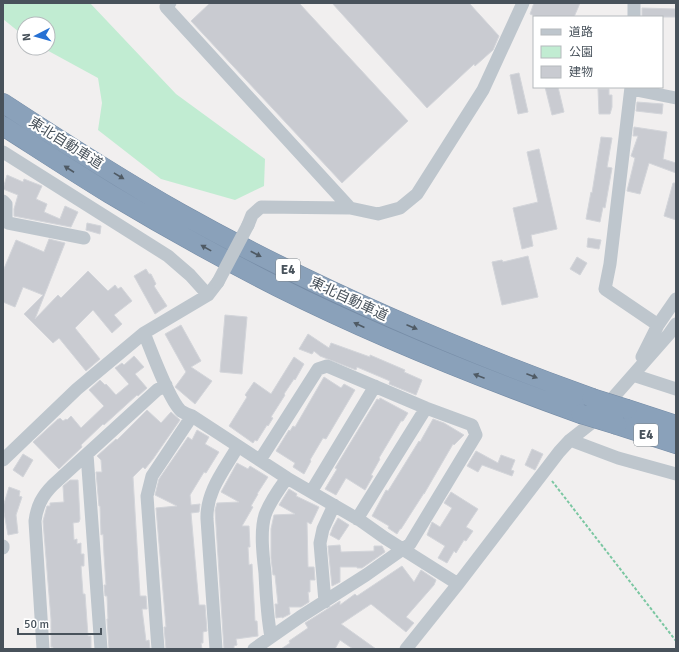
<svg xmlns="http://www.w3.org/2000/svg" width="679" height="652" viewBox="0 0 679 652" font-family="Signika,'Noto Sans JP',sans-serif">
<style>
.green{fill:#c1ecd2}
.building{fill:#c9cbd1;stroke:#d3d5da}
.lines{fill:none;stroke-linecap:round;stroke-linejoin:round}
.highway-casing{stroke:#768ca6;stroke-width:20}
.path{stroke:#7bc7a2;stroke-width:2;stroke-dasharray:3 2;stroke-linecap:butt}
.minor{stroke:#bec6cd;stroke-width:13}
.highway{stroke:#8aa1ba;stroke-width:19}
.highway-bridge-casing{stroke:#768ca6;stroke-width:20;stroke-linecap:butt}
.minor-bridge{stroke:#bec6cd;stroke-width:13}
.highway-bridge{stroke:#8aa1ba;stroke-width:19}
.oneway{fill:#4f5a64}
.labels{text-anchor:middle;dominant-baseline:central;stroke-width:4;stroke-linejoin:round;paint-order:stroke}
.shield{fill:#fff;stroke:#7f868c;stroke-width:1}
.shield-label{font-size:13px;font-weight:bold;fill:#48525b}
.street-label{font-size:14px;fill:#48525b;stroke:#fff}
</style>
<rect width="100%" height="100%" fill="#f1efef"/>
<path class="green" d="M3 3H90L176 94 265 159 264 186 235 200 161 179 98 130 102 103 98 78 43 48H48V24H24V36L3 19Z"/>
<path class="building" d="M210 3H299L408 121 342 183 191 21Z
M332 3H469L499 36 493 50 475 66 474 64 427 108Z
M534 3H580L574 17H537L530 14Z
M642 8 676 9V17H642Z
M519 73 528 112 518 114 510 75Z
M545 87H558L564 112 552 115Z
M598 89H609V95H612V107L610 114H599Z
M637 102 663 104 662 114 636 111Z
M634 127 667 132 663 159 676 163V173L649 163 640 194 627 191 635 158 631 156 638 136H633Z
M601 137 612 138 607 167 612 168 605 208 603 207 600 222 586 219 591 192 592 193Z
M539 149 557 229 531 235 533 246 522 249 513 208 538 202 527 152Z
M7 175 23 182 24 179 42 186 36 199 47 204 44 212 60 219 65 206 78 212 71 227 14 216V209L18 195 3 189Z
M673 183H676V220L664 216Z
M87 223 101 226 100 234 86 230Z
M588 238 601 240 599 249 587 247Z
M49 239 65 243 35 319 58 295 61 298 88 271 108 291 115 285 118 289 121 287 132 301 114 315 122 324 112 333 93 310 75 328 100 359 86 371 59 338 53 343 24 314 43 295 23 287 15 307 3 302V271L16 240 44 252Z
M528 256 538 297 502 305 492 262 502 260 503 262Z
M577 257 587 263 580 275 570 269Z
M146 269 149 274H151L156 284 154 286 167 306 155 314 134 276Z
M225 315 247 317 242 374 220 372Z
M181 325 201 361 191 367 212 381 195 404 175 387 186 372 165 334Z
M308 334 329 348 331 343 370 357V355L405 370 404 372 422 380 416 395 389 384 390 381 357 367 356 370 320 356 314 351 312 354 299 349Z
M134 356 144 367 135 374 147 388 138 396 137 395 104 425 103 424 81 445 82 447 59 469 33 442 58 419H59L60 418 63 421 66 419 67 420 71 416 81 428 104 406 89 390 100 380 105 385 106 384 116 395 129 384 115 368 122 363 124 365Z
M294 357 304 364 295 380 294 379 284 394 285 395 271 417 273 418 268 426 267 425 257 441 255 440 253 443 229 426 247 397 245 395 254 382 271 394Z
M324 377 341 388 344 384 355 390 326 439 323 438 310 460 311 461 304 474 293 467 295 463 276 451 289 430 290 431 293 426 295 427Z
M380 398 408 413 403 421H401L379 458 380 459 371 475 373 476 365 490 346 478 336 495 325 489 337 469 335 468 377 399 379 400Z
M147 410 161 423 171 412 180 420 153 459 145 469 143 467 133 477 140 596H146L147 609H142L146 641 149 640 150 649H109L107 619H108L107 596H105L104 585H106L104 555 103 534 101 535 100 506H99L96 472H102L101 460 97 456 116 439 117 440Z
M433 419 444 423 464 435 454 445 453 444 424 494V493L401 529H400L397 534 388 528 389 526 372 516 386 490 388 491 419 441 420 442Z
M197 430 209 437 205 444 219 452 206 473 204 472 190 495 191 505 200 504 199 512 191 513 199 605H205L207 631 203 632V643H201L202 649H166L164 627H166L156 508 177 506 155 495 159 479 188 437 192 440Z
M532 449 543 454 535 470 525 465Z
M476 451 498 463 501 455 515 460 511 470 514 471 512 476 482 465 478 472 467 466Z
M23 454 33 460 23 477 13 470Z
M237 463 248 469 250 466 268 477 257 494H258L251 506 253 507 242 526H249L250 547H248L249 565 252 564 255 621H257L258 636 236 639 237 645 234 646V649H224L215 510 217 503 239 502 221 492Z
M70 480H78L80 519 79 522 73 523 74 540 77 539V544L81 543V554H84V566H81L83 594H85L88 636H91V649H53V647H51V619L43 521 47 506H50V503L64 502 63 486Z
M9 487 20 491 19 496 22 497 16 515 18 533 8 535 3 507Z
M289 489 297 494 296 496 319 507 311 524 307 522 308 567H314L315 580H310V592H308L309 602 301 607H289L290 614 282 618V617L276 618 275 604H278L275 575H273L271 558V529L274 515 295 514 279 505Z
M451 492 478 509 466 527 473 531 466 541 464 540 456 553 454 551 447 563 438 558 445 546 427 535 432 522 440 527 452 508 444 503Z
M338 518 349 525 339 540 330 535 333 527Z
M340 545 341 552 374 551V546H382L385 552 362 568H357V567H340V582L332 586 328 546Z
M402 566 414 582 421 570 436 580 434 585 406 617 414 623 406 632 371 604 341 624 376 649H353L340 640 335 649H281L290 643 289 641 308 628 305 623 340 601V605L355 594 357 596Z"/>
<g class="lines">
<g class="highway-casing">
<path id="highway" d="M3 103C61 141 120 179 180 213 312 287 451 347 592 398
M3 126C39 149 74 172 110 194 165 227 221 258 278 287 376 336 478 377 581 414
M627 409 676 425
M617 425 676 444"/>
</g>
<path class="path" d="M552 481 676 641"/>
<path class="minor" d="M170 3 166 7 350 208
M634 17V3
M631 87 610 264 605 289 658 325
M631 89 676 98
M3 152 168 256 190 275 208 295
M3 201 6 204V222L8 223 84 238
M248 225 252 215 261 207 350 208 378 214 400 208 417 194 483 90 523 3
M144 333C151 350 169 400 181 411 184 413 189 415 192 416L287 478 361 521 385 538 458 584
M642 357 658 325 676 299
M633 375 676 389
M570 440 618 458 676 474
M87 454 101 649
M3 460 77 389 144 333 208 295 218 282
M311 492 375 386
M357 519 426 408
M3 546V548
M325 602 320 543 323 529 334 505
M271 637C267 616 266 594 265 573 263 556 260 531 265 515 270 501 279 489 287 478
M43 649 35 521C37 506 42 496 53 485L157 390 166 385
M158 649 147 496 152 476 192 416
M216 649 207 519C206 491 225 469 238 446
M254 649 300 617 366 575 410 544 476 435 472 425 426 408 327 366 318 369 260 460
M406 649 458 584 559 452 570 440 589 425 669 334 676 324"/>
<use href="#highway" class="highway"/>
<g class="highway-bridge-casing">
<path id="highway-bridge" d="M592 398 627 409
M581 414 617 425"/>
</g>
<path class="minor-bridge" d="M218 282 248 225"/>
<use href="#highway-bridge" class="highway-bridge"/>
</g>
<defs><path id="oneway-solid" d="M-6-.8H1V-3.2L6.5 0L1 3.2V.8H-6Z"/></defs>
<g class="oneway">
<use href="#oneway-solid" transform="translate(69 169) rotate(-147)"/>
<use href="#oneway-solid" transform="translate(119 176) rotate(31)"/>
<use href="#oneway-solid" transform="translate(206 248) rotate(-151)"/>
<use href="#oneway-solid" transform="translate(256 254) rotate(27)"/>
<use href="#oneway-solid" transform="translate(359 325) rotate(-155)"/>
<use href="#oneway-solid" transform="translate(412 327) rotate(23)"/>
<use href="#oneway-solid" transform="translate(479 376) rotate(-159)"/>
<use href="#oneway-solid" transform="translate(532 376) rotate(21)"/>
</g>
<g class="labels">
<g class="shield">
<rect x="276" y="259" width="24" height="22" rx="3"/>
<rect x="634" y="424" width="24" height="22" rx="3"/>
</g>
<g class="shield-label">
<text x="288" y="270">E4</text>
<text x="646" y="435">E4</text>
</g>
<g class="street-label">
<text transform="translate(66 143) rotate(32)">東北自動車道</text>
<text transform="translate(349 299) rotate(25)">東北自動車道</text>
</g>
</g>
<rect width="679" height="652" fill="none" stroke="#48525b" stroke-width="8"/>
<rect x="533" y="16" width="130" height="72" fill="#ffffff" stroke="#b6babd"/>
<rect x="541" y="29" width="20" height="6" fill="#bec6cd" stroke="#b6babd"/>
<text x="569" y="36" font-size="12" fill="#48525b">道路</text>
<rect x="541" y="46" width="20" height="12" fill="#c1ecd2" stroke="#b6babd"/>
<text x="569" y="56" font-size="12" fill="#48525b">公園</text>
<rect x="541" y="66" width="20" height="12" fill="#c9cbd1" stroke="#b6babd"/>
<text x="569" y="76" font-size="12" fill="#48525b">建物</text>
<g transform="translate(36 36) rotate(264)"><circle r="19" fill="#ffffff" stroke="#b6babd"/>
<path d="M0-3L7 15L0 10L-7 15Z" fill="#2771d4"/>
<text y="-6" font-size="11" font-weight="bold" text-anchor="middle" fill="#48525b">N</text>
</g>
<path d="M18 628v6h83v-6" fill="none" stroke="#48525b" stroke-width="2"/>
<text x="24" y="628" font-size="12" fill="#48525b" stroke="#ffffff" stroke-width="3" paint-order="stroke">50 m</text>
</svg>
